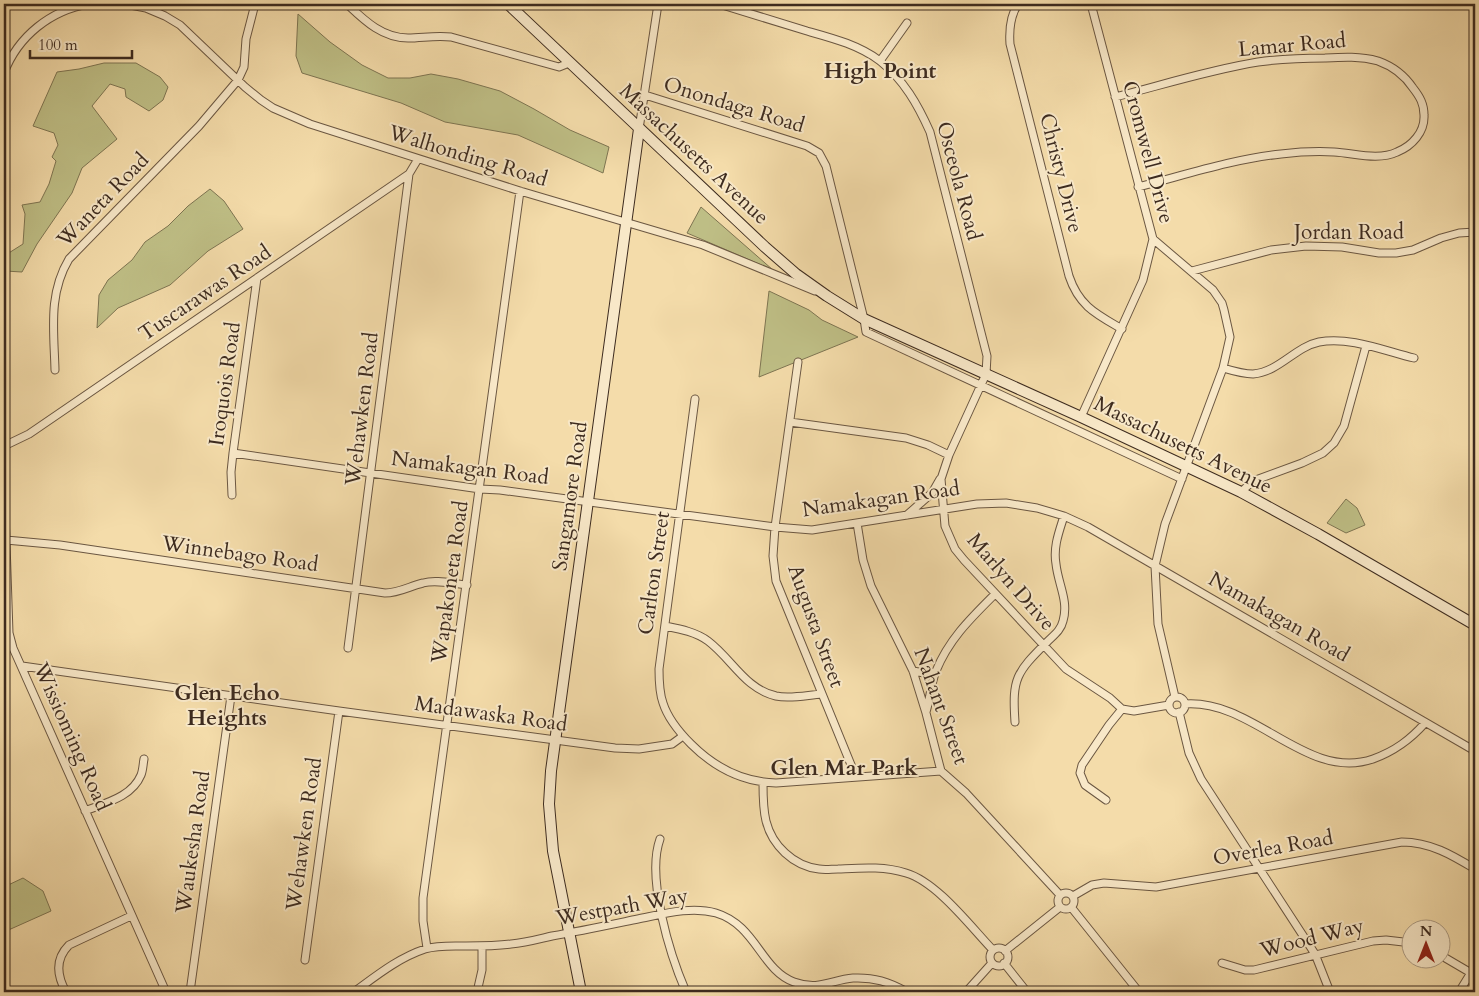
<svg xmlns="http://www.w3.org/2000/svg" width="1479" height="996" viewBox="0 0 1479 996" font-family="Cardo,serif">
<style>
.green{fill:#bfbf86;stroke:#7e7552}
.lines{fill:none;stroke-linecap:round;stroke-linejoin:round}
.street-casing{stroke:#6b5742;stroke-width:9}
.secondary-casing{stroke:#3d2b1f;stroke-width:12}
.street{stroke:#f8e8c8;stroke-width:7}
.secondary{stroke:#f8e8c8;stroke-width:10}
.labels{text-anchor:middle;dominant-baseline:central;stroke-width:4;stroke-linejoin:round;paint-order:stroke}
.street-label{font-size:21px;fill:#3d2b1f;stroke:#f8e8c8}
.neighbourhood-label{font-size:22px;font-weight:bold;fill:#3d2b1f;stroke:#f8e8c8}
</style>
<rect width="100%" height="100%" fill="#f4dcaa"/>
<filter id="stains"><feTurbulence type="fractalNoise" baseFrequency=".004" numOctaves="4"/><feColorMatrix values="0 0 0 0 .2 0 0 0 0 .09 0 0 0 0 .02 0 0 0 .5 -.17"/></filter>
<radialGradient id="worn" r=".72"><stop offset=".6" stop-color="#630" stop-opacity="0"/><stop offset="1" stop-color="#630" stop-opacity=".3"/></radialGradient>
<path class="green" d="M298 14 330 42 362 65 388 78H410L431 74 458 79 500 91 534 109 570 130 609 147 603 173 518 135 445 122 401 103 302 73 296 56Z
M104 63H136L160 77 168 87 163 100 149 111 126 97 125 89 110 84 92 106 117 139 82 168 72 193 37 244 22 272 5 271 4 256 23 244 25 214 22 205 40 202 49 184 56 161 52 157 58 145 54 133 33 126 57 72 79 69Z
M210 189 224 201 243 229 208 251 170 285 118 308 97 328 99 295 108 280 132 260 145 242 168 226 188 206Z
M701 207 773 270 687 233Z
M769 291 809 310 822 320 858 337 759 377Z
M1346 499 1357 508 1365 525 1346 533 1327 523Z
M23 878 43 891 51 911 4 932V887Z"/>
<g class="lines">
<g class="street-casing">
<path id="street" d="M125 4 146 8 165 16 180 25 245 87 261 100 273 108 310 124 520 191 703 245 815 291
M347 4C364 20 382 38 408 38 422 38 436 35 451 37L559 67 569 63
M719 4C748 13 777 22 807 31 832 38 859 45 880 61 904 80 918 105 930 132L987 356 986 374 949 455 941 479 945 526 955 549 964 560 1066 669 1110 698 1122 709 1134 711 1169 705
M1018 4C1010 16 1009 30 1010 44L1069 276C1079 306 1096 314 1122 329
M1058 4H1081
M880 61 907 23
M4 73C18 36 51 10 89 4
M645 95 807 146 819 153 826 166 864 319 866 332 1182 479
M1115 97C1162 85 1209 70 1258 62 1280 59 1303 58 1325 58 1343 57 1360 56 1378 61 1392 66 1405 76 1413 88 1420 97 1424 104 1424 115 1425 132 1412 146 1397 152 1378 161 1354 153 1334 152 1317 151 1298 152 1281 154 1233 159 1185 175 1138 187
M639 129 658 4
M1153 239 1213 290 1222 303 1224 310 1230 337 1223 368 1165 524 1155 566 1158 624 1175 697
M1192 271 1271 250 1306 246 1342 247 1379 253H1396L1413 250 1441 238 1459 233 1475 232
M798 362 775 527 773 556 776 581 856 777
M1223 368C1233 371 1243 374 1253 374 1279 372 1295 347 1319 342 1349 336 1385 351 1414 358
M55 370C54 331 48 294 69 259L199 126 238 80 244 67 246 39 255 4
M695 399 659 669C659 680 659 692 663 703 668 719 679 732 691 744 715 768 742 782 776 783L941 771
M1081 417 1143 280 1153 239 1091 4
M790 422 906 438 928 445 949 455
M4 446 29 434 409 174 418 159
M233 453 480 489 500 490 775 527 812 530 977 504 1006 503 1037 508 1064 516 1088 527 1475 751
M4 483 9 633 13 648 166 992
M1241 492 1253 481 1302 463 1323 453 1334 443 1344 426 1366 346
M232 495 231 472 233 453 257 278
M907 515 932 493 940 479
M857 523 863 560 871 586 913 671 926 713 941 771 966 793 1060 895
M6 540 60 545 385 593C399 593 410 586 423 583 437 579 453 584 467 585
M665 626C680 629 696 632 708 641 732 659 745 689 776 696 791 699 807 695 822 694
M348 648 409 174
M22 666 339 711 615 748 639 749 672 744 683 736
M913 671 924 673 936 672
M1169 705a8 8 0 1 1 16 0a8 8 0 1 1-16 0Z
M1185 704C1254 699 1306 782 1373 759 1395 751 1410 740 1425 723
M926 712C930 699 931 683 936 671 949 639 971 618 995 594
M1179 712 1189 753 1201 779 1315 954 1330 992
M1015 722C1012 678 1016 673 1047 642 1054 635 1061 630 1063 621 1069 601 1058 584 1056 564 1053 547 1059 532 1064 516
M763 783C763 795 763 809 766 821 772 845 793 866 819 869 825 870 832 869 838 869 861 868 883 866 906 873 937 882 970 926 993 950
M1106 800 1085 785 1080 773 1082 765 1109 725 1122 709
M85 811C105 803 132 797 141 775 143 770 143 764 144 759
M660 839C646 878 670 955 686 992
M1058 901a8 8 0 1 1 16 0a8 8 0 1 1-16 0Z
M1073 896 1092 885 1104 883 1156 887 1402 842C1430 842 1452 855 1475 869
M1071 907 1139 992
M427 948 423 921V898L520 191
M990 957a9 9 0 1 1 18 0a9 9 0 1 1-18 0Z
M1005 951 1060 907
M1442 956 1471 973
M305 960 339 711
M1004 963 1027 992
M1222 963 1245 970H1254L1373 941 1386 940 1412 943
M66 992C57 976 55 959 69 945L131 916
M190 992 231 696
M354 992C376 976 398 958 425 949 438 945 452 946 466 946 481 946 496 946 511 944 525 943 539 939 552 936 581 931 609 925 638 919 663 914 691 906 716 913 756 925 761 970 794 982 819 991 831 980 853 978 874 977 889 982 907 992
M477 992 482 970V946
M966 992 992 963
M1459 992 1475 966"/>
</g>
<g class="secondary-casing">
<path id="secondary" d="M508 4 765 247 796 274 827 296 864 319 1081 417 1241 492 1318 534 1475 625
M581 992 553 851 549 804 551 771 639 129"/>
</g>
<use href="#street" class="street"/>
<use href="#secondary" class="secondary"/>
</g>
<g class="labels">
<g class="street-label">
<text transform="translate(1292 45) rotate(-5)">Lamar Road</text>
<text transform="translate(734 105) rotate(17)">Onondaga Road</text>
<text transform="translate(1148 152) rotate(75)">Cromwell Drive</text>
<text transform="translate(694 154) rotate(43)">Massachusetts Avenue</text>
<text transform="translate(468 156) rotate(17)">Walhonding Road</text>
<text transform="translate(1061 173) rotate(76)">Christy Drive</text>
<text transform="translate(959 181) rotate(75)">Osceola Road</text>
<text transform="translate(103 200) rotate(-46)">Waneta Road</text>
<text x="1349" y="232">Jordan Road</text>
<text transform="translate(205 293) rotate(-34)">Tuscarawas Road</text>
<text transform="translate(225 384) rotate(-82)">Iroquois Road</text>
<text transform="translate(362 409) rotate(-83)">Wehawken Road</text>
<text transform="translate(1183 445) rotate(26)">Massachusetts Avenue</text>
<text transform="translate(470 468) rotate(7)">Namakagan Road</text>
<text transform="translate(570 496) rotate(-82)">Sangamore Road</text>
<text transform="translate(881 499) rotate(-8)">Namakagan Road</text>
<text transform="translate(240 554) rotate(8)">Winnebago Road</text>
<text transform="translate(654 573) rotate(-82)">Carlton Street</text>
<text transform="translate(450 582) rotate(-82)">Wapakoneta Road</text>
<text transform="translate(1011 582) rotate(49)">Marlyn Drive</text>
<text transform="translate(1279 617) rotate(30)">Namakagan Road</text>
<text transform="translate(816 626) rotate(70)">Augusta Street</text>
<text transform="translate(941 706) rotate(70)">Nahant Street</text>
<text transform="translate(491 714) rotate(8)">Madawaska Road</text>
<text transform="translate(72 737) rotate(66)">Wissioming Road</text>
<text transform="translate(304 834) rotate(-82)">Wehawken Road</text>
<text transform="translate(193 842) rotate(-82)">Waukesha Road</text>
<text transform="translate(1273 848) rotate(-10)">Overlea Road</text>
<text transform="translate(622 907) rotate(-10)">Westpath Way</text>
<text transform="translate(1312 938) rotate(-14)">Wood Way</text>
</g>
<g class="neighbourhood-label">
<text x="880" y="71">High Point</text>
<text x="227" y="693">Glen Echo<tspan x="227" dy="25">Heights</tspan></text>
<text x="844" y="768">Glen Mar Park</text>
</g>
</g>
<rect width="1479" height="996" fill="none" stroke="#f4dcaa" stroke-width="20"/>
<rect x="5" y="5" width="1469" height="986" fill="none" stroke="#3d2b1f" stroke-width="2.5"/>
<rect x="10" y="10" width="1459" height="976" fill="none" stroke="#3d2b1f"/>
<g transform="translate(1426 944)"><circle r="24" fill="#f8e8c8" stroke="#ad9c84"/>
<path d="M0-4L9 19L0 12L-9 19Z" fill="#8f2418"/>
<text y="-8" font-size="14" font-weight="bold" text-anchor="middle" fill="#3d2b1f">N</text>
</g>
<path d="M30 50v8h102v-8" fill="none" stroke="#3d2b1f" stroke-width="2.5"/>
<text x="38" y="50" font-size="15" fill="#3d2b1f" stroke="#f8e8c8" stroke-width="4" paint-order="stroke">100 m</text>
<rect width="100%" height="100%" filter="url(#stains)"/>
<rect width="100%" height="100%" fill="url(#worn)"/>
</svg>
